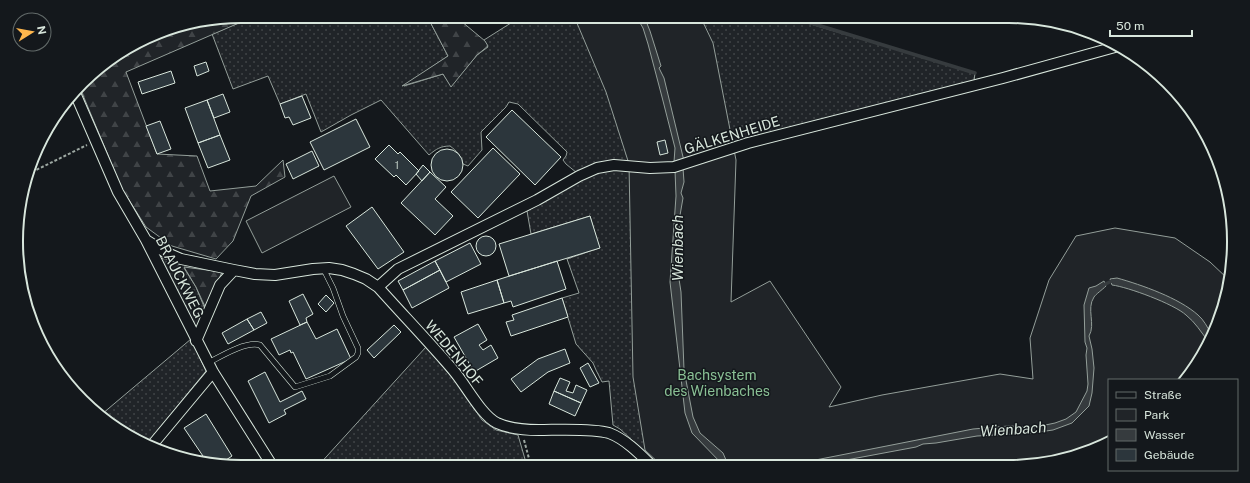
<svg xmlns="http://www.w3.org/2000/svg" width="1250" height="483" viewBox="0 0 1250 483" font-family="'Public Sans',sans-serif">
<style>
.grass{fill:url(#grass-dots);stroke:#939e99;fill-rule:evenodd}
.forest{fill:url(#forest-firs);stroke:#939e99}
.park{fill:#202428;stroke:#939e99}
.water{fill:#363b3e;stroke:#939e99}
.lines{fill:none;stroke-linecap:round;stroke-linejoin:round}
.stream{stroke:#363b3e;stroke-width:3.5}
.building{fill:#2c363c;stroke:#d8e6dc}
.service-casing{stroke:#d8e6dc;stroke-width:6}
.minor-casing{stroke:#d8e6dc;stroke-width:12}
.path{stroke:#9da8a2;stroke-width:2;stroke-dasharray:3 2;stroke-linecap:butt}
.service{stroke:#14181c;stroke-width:5}
.minor{stroke:#14181c;stroke-width:10}
.labels{text-anchor:middle;dominant-baseline:central;stroke-width:3;stroke-linejoin:round;paint-order:stroke}
.number-label{font-size:12px;fill:#adbab4}
.street-label{font-size:14px;fill:#d8e6dc;stroke:#14181c}
.park-label{font-size:14px;fill:#8ac095;stroke:#14181c}
.water-label{font-size:15px;font-style:italic;fill:#d8e6dc;stroke:#14181c}
.rim{fill:none;stroke:#d8e6dc;stroke-width:2}
</style>
<defs>
<pattern id="grass-dots" width="8" height="8" patternUnits="userSpaceOnUse"><rect width="8" height="8" fill="#202428"/><path d="M2 2h.1M6 6h.1" fill="none" stroke="#404447" stroke-width="1.8" stroke-linecap="round"/></pattern>
<pattern id="forest-firs" width="22" height="20" patternUnits="userSpaceOnUse"><rect width="22" height="20" fill="#202428"/><path d="M5 1l3.5 6h-7zM16 11l3.5 6h-7z" fill="#404447"/></pattern>
</defs>
<rect width="100%" height="100%" fill="#14181c"/>
<path class="grass" d="M255 16H427L448 56 404 86 443 74 451 86 477 55 488 47 484 40 522 16H636L674 162 577 173 566 164 563 160 566 156 567 152 518 104 509 102 506 107 481 132 482 150 468 166 463 164C461 156 457 151 450 146 441 146 436 149 429 155L381 100 351 115 321 132 306 94 280 104 268 76 233 89 212 34Z
M648 16H784L975 73 974 81 744 139 705 152Z
M605 170 639 171 724 466H660L620 429 613 425 609 381 602 382 596 370 593 363 576 344 562 298 579 293 567 259 599 248 590 216 531 234 527 211 581 179Z
M159 258 228 269 198 331ZM184 268 222 272 205 309 196 287Z
M191 339 206 371 148 442 111 424 102 414Z
M426 347 455 381 482 420 496 430 518 435 527 466 317 467Z"/>
<path class="forest" d="M241 16H255L126 72 157 154 197 156 210 191 256 186 283 160 285 177 251 196 233 241 216 259 172 246 146 227 122 189 80 88 93 72 169 28Z
M427 16H455L485 41 488 46 477 55 451 87 443 74 402 86 448 56Z
M184 267 222 272 206 309 196 287Z"/>
<path class="park" d="M574 16H700L713 43 736 160 731 302 770 281 841 387 829 407 882 395 1000 374 1033 379 1030 338 1049 280 1076 236 1115 228 1175 238 1210 262 1228 279 1226 300 1196 367 1184 380H1109V443L1038 465 662 466 645 450 633 377 629 164 606 92Z
M334 176 351 207 262 253 246 221Z"/>
<path class="water" d="M636 16H644L650 31 661 66 659 68 664 78 684 161 674 162 675 148 662 97 648 44 643 28Z
M683 168 684 182 681 193 683 198 679 221 680 235 677 251 678 261 676 271 679 279 681 292 684 370 693 417 700 433 723 453 726 460 743 466H724L692 433 685 413 670 282 676 196 675 170Z
M1117 278C1142 285 1179 298 1198 315 1204 320 1207 327 1211 333L1208 341C1201 332 1195 322 1186 315 1174 304 1128 287 1112 285L1110 279Z
M1104 281 1106 286C1102 290 1096 294 1094 297 1086 309 1096 324 1089 336L1092 349 1094 368 1092 393 1089 406 1072 423 1053 430 1032 433 977 436 936 443 923 444 916 447 814 466H785L973 429 1009 426 1036 427 1055 423 1066 419 1076 412 1087 391 1088 384 1086 355 1087 348 1085 342 1084 305 1089 288 1096 286Z"/>
<g class="lines">
<path class="stream" d="M788 16 975 73
M1101 286 1112 281H1114"/>
</g>
<path class="building" d="M206 62 209 71 197 76 194 66Z
M171 71 175 83 142 94 138 82Z
M223 94 230 112 214 118 207 100Z
M302 96 311 118 293 125 289 117 285 118 280 104Z
M207 100 220 135 198 143 185 108Z
M512 110 561 157 535 185 486 137Z
M356 119 370 147 324 170 310 142Z
M160 121 171 149 157 154 146 126Z
M220 135 230 160 208 168 198 143Z
M665 140 668 153 660 155 657 142Z
M389 145 398 154 400 152 419 171 406 185 396 175 394 177 375 159Z
M493 148 520 174 478 218 451 192Z
M431 165a16 16 0 1 1 32 0a16 16 0 1 1-32 0Z
M312 151 319 166 293 179 286 164Z
M423 165 430 172 422 181 416 174Z
M430 172 446 187 435 199 453 216 435 235 401 203Z
M372 207 404 252 378 269 346 226Z
M590 216 600 248 509 276 499 244Z
M476 246a10 10 0 1 1 20 0a10 10 0 1 1-20 0Z
M470 243 481 264 446 282 435 261Z
M435 261 440 270 403 290 398 281Z
M557 261 566 289 513 307 511 301 504 303 497 280Z
M440 270 449 288 412 308 403 290Z
M497 280 504 303 468 314 461 292Z
M303 294 313 314 306 318 307 322 300 325 289 301Z
M326 295 334 303 326 312 318 304Z
M562 298 568 317 511 336 506 322 514 320 512 315Z
M261 312 267 323 254 330 247 319Z
M247 319 254 330 228 344 222 333Z
M307 322 316 339 337 329 351 359 306 379 293 352 291 353 290 350 279 355 271 339Z
M478 324 487 340 479 345 483 350 491 345 498 358 474 372 454 337Z
M394 325 401 332 374 358 367 350Z
M565 349 570 363 548 372 521 392 511 379 538 359Z
M588 363 599 383 590 387 580 368Z
M265 372 280 402 302 391 306 399 284 410 286 414 269 423 248 381Z
M560 378 570 382 566 391 573 393 576 385 587 390 581 403 554 391Z
M554 391 581 403 575 416 549 404Z
M206 414 232 456 220 464 207 462 184 428Z"/>
<g class="lines">
<g class="service-casing">
<path id="service" d="M208 363C221 356 246 341 260 345L295 387 330 376 356 357 358 353V348L343 316 333 288 323 268"/>
</g>
<g class="minor-casing">
<path id="minor" d="M75 93 118 192 146 240 213 372 273 467
M146 240 165 252 181 259 234 270 255 274 275 275 313 269 329 268 342 270 354 274 366 279 378 287C403 315 429 342 453 370 466 385 481 415 497 423 510 429 526 430 539 430 557 430 592 428 609 433 625 439 639 453 652 466
M378 287 398 269 537 200 579 176 597 168 614 165 650 168 674 167 748 143 1003 78 1115 47
M196 341 220 285 234 270
M153 444 213 372"/>
</g>
<path class="path" d="M32 172 87 145
M524 440 531 466"/>
<use href="#service" class="service"/>
<use href="#minor" class="minor"/>
</g>
<g class="labels">
<g class="number-label">
<text x="397" y="165">1</text>
</g>
<g class="street-label">
<text transform="translate(732 135) rotate(-17)">GÄLKENHEIDE</text>
<text transform="translate(180 277) rotate(63)">BRAUCKWEG</text>
<text transform="translate(454 353) rotate(50)">WEDENHOF</text>
</g>
<g class="park-label">
<text x="717" y="375">Bachsystem<tspan x="717" dy="16">des Wienbaches</tspan></text>
</g>
<g class="water-label">
<text transform="translate(677 248) rotate(-90)">Wienbach</text>
<text transform="translate(1013 429) rotate(-4)">Wienbach</text>
</g>
</g>
<path d="M0 0H1250V483H0ZM241 23H1009A218 218 0 0 1 1227 241V242A218 218 0 0 1 1009 460H241A218 218 0 0 1 23 242V241A218 218 0 0 1 241 23Z" fill="#14181c" fill-rule="evenodd"/>
<path class="rim" d="M241 23H1009A218 218 0 0 1 1227 241V242A218 218 0 0 1 1009 460H241A218 218 0 0 1 23 242V241A218 218 0 0 1 241 23Z"/>
<rect x="1108" y="379" width="130" height="92" fill="#14181c" stroke="#626a69"/>
<rect x="1116" y="392" width="20" height="6" fill="#14181c" stroke="#626a69"/>
<text x="1144" y="399" font-size="12" fill="#d8e6dc">Straße</text>
<rect x="1116" y="409" width="20" height="12" fill="#202428" stroke="#626a69"/>
<text x="1144" y="419" font-size="12" fill="#d8e6dc">Park</text>
<rect x="1116" y="429" width="20" height="12" fill="#363b3e" stroke="#626a69"/>
<text x="1144" y="439" font-size="12" fill="#d8e6dc">Wasser</text>
<rect x="1116" y="449" width="20" height="12" fill="#2c363c" stroke="#626a69"/>
<text x="1144" y="459" font-size="12" fill="#d8e6dc">Gebäude</text>
<g transform="translate(32 32) rotate(79)"><circle r="19" fill="#14181c" stroke="#626a69"/>
<path d="M0-3L7 15L0 10L-7 15Z" fill="#ffb74d"/>
<text y="-6" font-size="11" font-weight="bold" text-anchor="middle" fill="#d8e6dc">N</text>
</g>
<path d="M1110 30v6h82v-6" fill="none" stroke="#d8e6dc" stroke-width="2"/>
<text x="1116" y="30" font-size="12" fill="#d8e6dc" stroke="#14181c" stroke-width="3" paint-order="stroke">50 m</text>
</svg>
